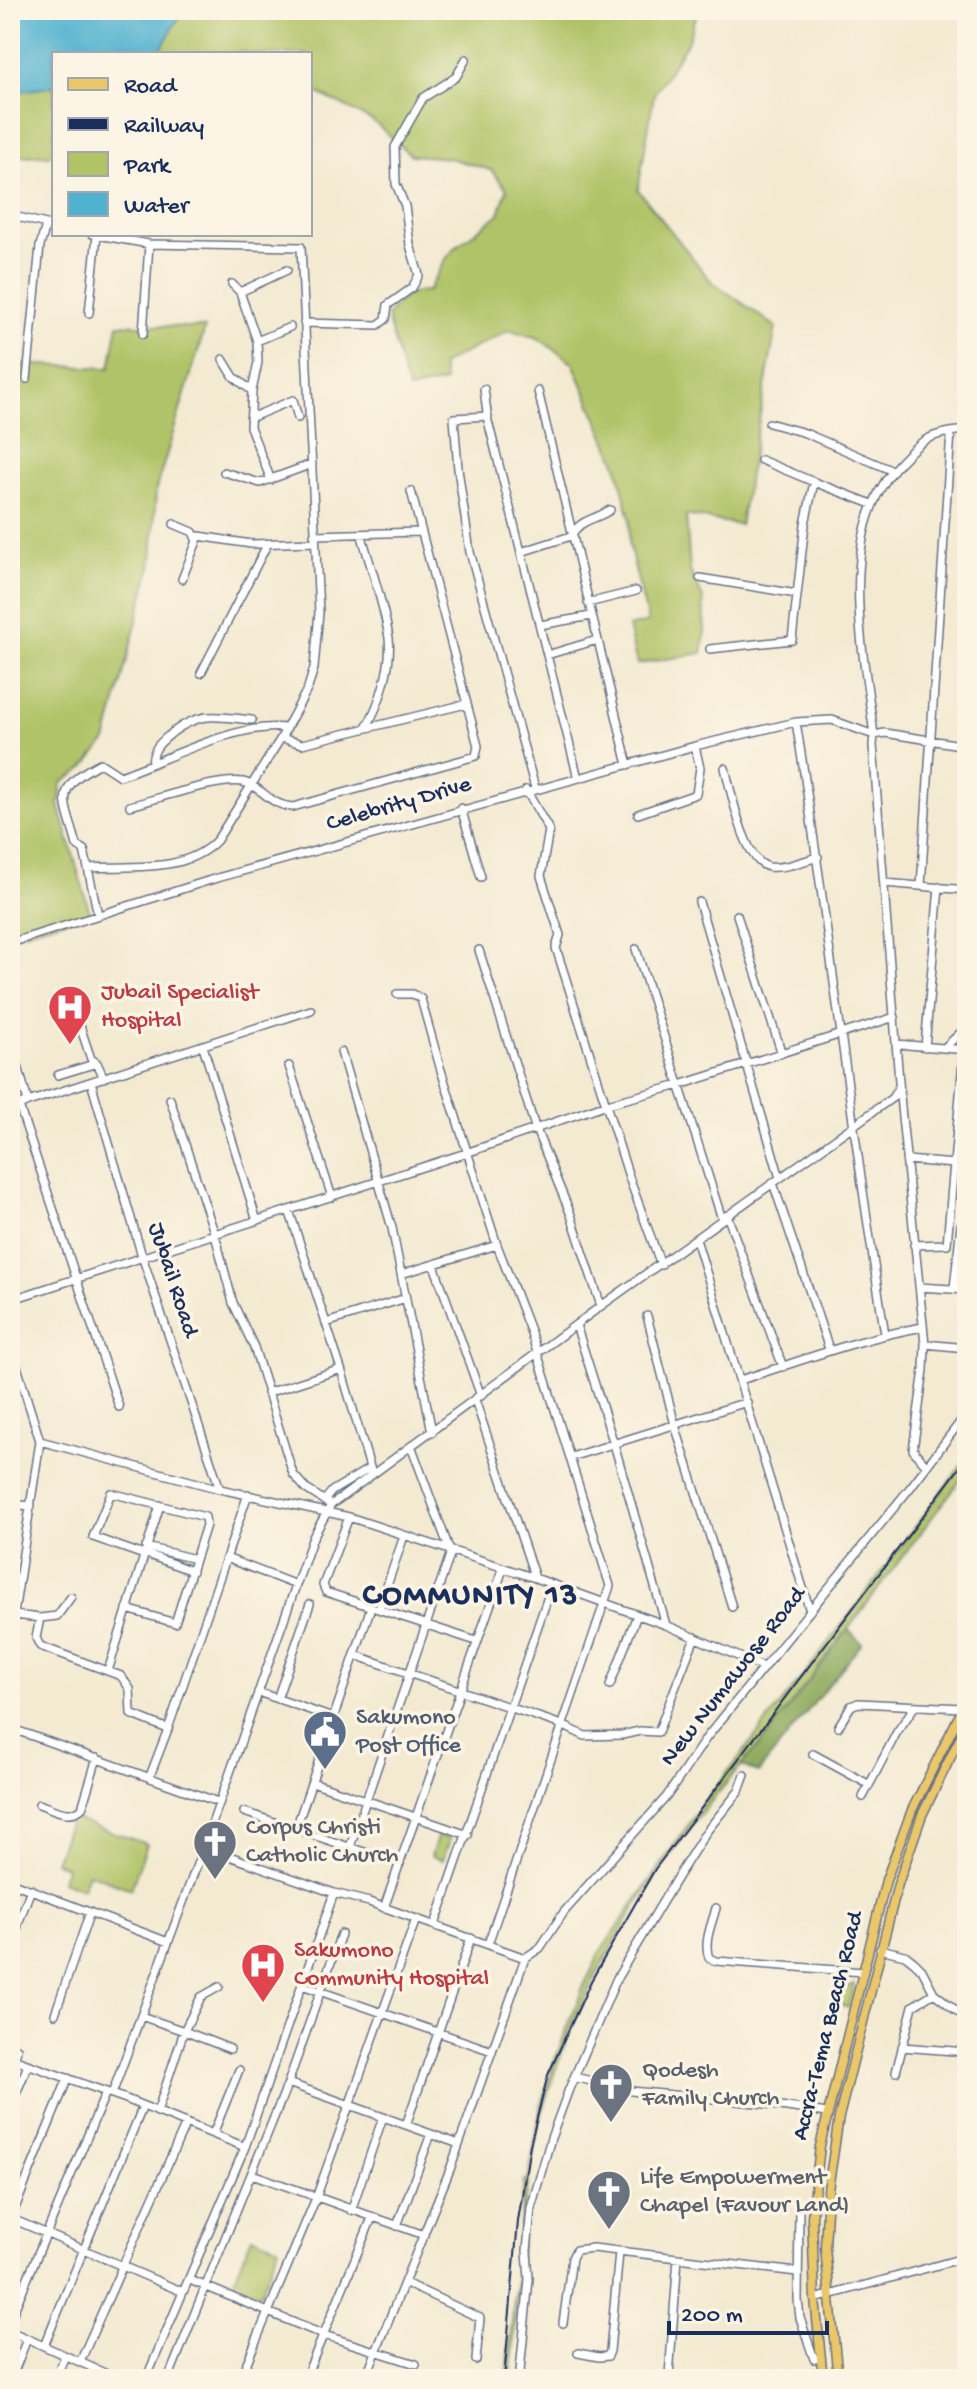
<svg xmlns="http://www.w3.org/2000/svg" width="977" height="2389" viewBox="0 0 977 2389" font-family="'Gochi Hand',sans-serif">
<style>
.green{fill:#b1c367;stroke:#667962;stroke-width:2}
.forest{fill:#8ca95c;stroke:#546c5d;stroke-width:2}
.water{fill:#51b2d0;stroke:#367097;stroke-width:2}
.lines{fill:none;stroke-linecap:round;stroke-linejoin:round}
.minor-casing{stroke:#677086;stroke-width:10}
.major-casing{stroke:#677086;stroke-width:11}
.minor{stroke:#fff;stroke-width:7}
.major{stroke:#eac769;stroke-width:8}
.rail{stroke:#1b2f5e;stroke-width:2}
.labels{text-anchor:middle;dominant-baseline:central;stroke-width:7;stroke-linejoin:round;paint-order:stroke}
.street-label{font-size:24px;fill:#1b2f5e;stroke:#fcf5e5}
.health-label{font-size:24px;fill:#be3a42;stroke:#fcf5e5;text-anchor:start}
.service-label{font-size:24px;fill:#4e5e75;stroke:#fcf5e5;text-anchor:start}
.worship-label{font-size:24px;fill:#5b616d;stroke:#fcf5e5;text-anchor:start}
.district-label{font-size:32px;font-weight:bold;letter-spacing:2px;fill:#1b2f5e;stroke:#fcf5e5}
</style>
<rect width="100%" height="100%" fill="#fcf5e5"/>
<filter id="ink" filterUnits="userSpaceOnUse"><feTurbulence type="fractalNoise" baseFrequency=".0125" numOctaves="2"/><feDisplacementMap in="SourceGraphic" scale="16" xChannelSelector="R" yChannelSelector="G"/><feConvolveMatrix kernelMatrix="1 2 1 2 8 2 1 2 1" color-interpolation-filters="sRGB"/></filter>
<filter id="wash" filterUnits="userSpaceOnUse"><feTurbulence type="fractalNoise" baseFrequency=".006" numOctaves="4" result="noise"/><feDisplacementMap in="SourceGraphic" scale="32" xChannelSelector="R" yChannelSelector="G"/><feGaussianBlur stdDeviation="1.8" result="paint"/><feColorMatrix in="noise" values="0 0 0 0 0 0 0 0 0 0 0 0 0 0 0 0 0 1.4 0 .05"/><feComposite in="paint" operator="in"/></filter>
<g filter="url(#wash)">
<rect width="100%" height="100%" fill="#f3ead1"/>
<path class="green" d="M183 10H698L688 41 654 94 638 190 711 281 776 327 740 525 686 515 690 571 703 598 705 634 702 653 637 664 628 627 648 622 629 544 630 519 617 465 573 363 538 338 509 330 441 365 445 382 408 390 387 317C398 300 407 291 428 291L445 260 457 246 499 214 507 189 491 170 449 158 411 155 373 121 310 89V54H248L243 51 236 54H158Z
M54 86V155L10 156V93Z
M118 324 205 328 156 489 152 562 106 741 84 768 62 783 59 805 90 913 10 936V355L13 364 110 368Z
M967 1458V1471L765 1739C662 1851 564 1997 534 2148 519 2224 517 2303 511 2379H507L524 2181H528L541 2106 555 2059 583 1988 601 1951 702 1805 827 1645Z
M71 1818 147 1844 131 1889 88 1873 82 1889 62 1881 66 1866 55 1862Z
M438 1835 450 1839 443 1860 431 1856Z
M854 1984 848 2008 836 2003 838 1990Z
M252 2236 279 2247 260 2294 233 2283Z"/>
<path class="forest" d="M848 1629 862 1643 758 1773 741 1765 765 1739Z"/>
<path class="water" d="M10 10H183L158 54H54V86L10 93Z"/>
</g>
<g filter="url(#ink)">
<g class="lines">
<g class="minor-casing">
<path id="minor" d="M10 215 54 226
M232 284 240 292 257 341 258 362 252 391 250 427 271 480
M240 292 287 270
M89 313 97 235
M304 323 378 325 386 319 388 305 412 288 419 275 410 245 405 206 396 184 395 147 423 98 456 77 466 59
M143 334 149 244
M257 341 290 327
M223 359 234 377 252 391
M27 379 40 246 46 225
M484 389 488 421 578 778
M538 391 628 765
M488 416 454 418 458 469 470 552 535 788
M250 418 293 400 298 418
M769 423 805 433 893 471
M761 460 814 482
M224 472 260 483 312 464
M174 524 193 532 196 539
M314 535 420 532
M362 536C371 569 384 604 389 638 392 666 380 704 366 728
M521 552 571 536C580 519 595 520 610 510
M700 578 797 594
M182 579 199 536 251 544 314 542
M588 603 636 591
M540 625 591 616
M710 649 792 640 805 524 814 482 872 504
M547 655 597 640
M201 673 267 545
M796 722C829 925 851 1130 885 1334
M281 738 302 744 466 704
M695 746 796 722 832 720 874 735 885 733 967 746
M152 762C154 746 161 742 173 732 203 710 217 717 252 720
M725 768C731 790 744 863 769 867 784 869 803 861 818 857
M526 790 549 830 541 876 560 935 556 948 631 1183 661 1265
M130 806C157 799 217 778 243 782 262 786 268 805 293 807L476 756 478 746 411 491
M461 808 481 877
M88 868C131 865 185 874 217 840L281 738 308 688 314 668 319 612 301 247 149 244 92 234
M884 883 967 890
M921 886 951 432
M699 902 780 1178
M98 915 84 850 77 845C65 800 51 789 100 763L120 776C167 760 236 722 287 728
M737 915 781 1051
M10 943 217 878 695 746 700 768 696 794 638 814
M636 949 722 1219
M479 950 535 1127 571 1215 601 1306
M397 994H413L421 999 440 1067 497 1245 531 1333 610 1586 488 1944
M72 1002 91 1059 97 1063 104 1078
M10 1037 28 1102
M896 1044 967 1050
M203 1046 257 1221
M925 1047 939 887
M944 1048 967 1027
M341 1052 392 1228 432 1432
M289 1066 332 1197
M58 1075 97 1063
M91 1082 142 1256 220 1489
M170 1099 215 1235 233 1303 254 1347 293 1474 306 1489 331 1505
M19 1106 119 1407
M10 1110 28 1102 311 1010
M906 1160 967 1165
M773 1183 829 1349
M289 1210 341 1369 372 1474
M727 1215 783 1367
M696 1239 810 1611
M914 1245 947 1244 964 1049
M434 1265 481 1396
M401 1274 497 1245
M919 1287 967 1290
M954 1288 961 1225
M10 1300 469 1152 607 1104 680 1085 895 1017
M647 1316 675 1425 732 1607
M326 1323 406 1298
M576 1325 614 1444 666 1625
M10 1344 40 1441 10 1640
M925 1344 967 1348
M740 1380C801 1361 860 1338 923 1327
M267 1393 341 1369
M475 1400 535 1578
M40 1441 220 1489 349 1517 535 1578 666 1625 763 1667
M412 1448 450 1551
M571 1457 747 1402
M926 1465 913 1450 924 1370 925 1344 901 1107 873 745 874 735C864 653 836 537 895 468 920 440 929 433 967 430
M324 1501 332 1491 370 1468
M10 1504 31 1506
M349 1517 323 1585 326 1592 476 1641
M146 1547 195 1559
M144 1553 192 1571
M226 1558 296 1585
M127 1609 175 1623 206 1525 205 1517 111 1493 93 1537 144 1555
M379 1609 404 1536
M14 1615 40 1618 36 1638 40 1646 121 1676 130 1689 131 1714 168 1729
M40 1618 57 1616 71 1597
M355 1655 562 1725 585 1736 622 1735 640 1731 658 1732 695 1637
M108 1671 160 1505
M610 1685 637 1615
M258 1692 333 1718
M277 1699 310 1604
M838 1727 851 1706 858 1703 962 1708
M10 1728 218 1802
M813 1754 868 1784
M150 1776 168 1729 248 1494
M312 1782 468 1835
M863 1797 897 1732 915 1706
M39 1804C53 1809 70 1819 82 1808L97 1758
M244 1812 400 1864
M296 1828 371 1607
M350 1847 451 1552
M10 1882 168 1942
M334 1893 369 1902 525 1958
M384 1908 503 1569
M716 1908C712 1924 703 1942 709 1958L716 1961 863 1972
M435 1925 552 1585
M880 1949 905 1955 914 1962 922 1970 934 1993 967 2019
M525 1958 540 1948 564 1912 667 1796 707 1737 910 1488 967 1413
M10 1977 18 1924 31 1889
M302 1985 492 2051
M219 1987 201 1997 184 2031 230 2049
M55 2014 90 1912
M141 2016 184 2031 157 2112
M10 2046 17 2049 14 2060
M902 2047 967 2052
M10 2058 126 2099 245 2147
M896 2072 913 2006 934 1993
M575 2077 631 2091 767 2104 827 2113
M288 2083 459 2144
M112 2094 208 1835 313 1537 331 1505 601 1306 892 1098 899 1087
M10 2108 28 2065
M406 2125 471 1938
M213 2134 239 2070
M252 2174 424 2235
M351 2211 383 2117
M799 2211 798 2300 800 2318 814 2359 821 2358
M10 2218 183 2292
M11 2218 68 2078
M397 2226 431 2134
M190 2280 324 2335 416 2364
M405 2283 480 2318 476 2360
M815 2299 967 2257
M10 2320 106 2092
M563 2323 572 2258 576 2250 593 2248 797 2272
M10 2331 118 2379
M44 2346 143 2106
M578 2353 599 2357 608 2356 610 2351 619 2252
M80 2362 186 2123
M669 2376 678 2258
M11 2379 27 2339
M55 2379 65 2356
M146 2379 245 2147 334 1893 218 1852 211 1845 208 1835
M168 2379 288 2083 341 1934
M240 2379 316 2198 416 1919
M305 2379 372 2218
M365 2379 451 2167 525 1958
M524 2379 520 2371 529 2279 527 2251 531 2208 551 2138 569 2089 617 1978 678 1876 706 1832 739 1791 745 1775"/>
</g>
<g class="major-casing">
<path id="major" d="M823 2379 815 2299 812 2217 820 2146 886 1880 912 1810 967 1700
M838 2379 825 2248 828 2190 839 2117 898 1884 922 1815 967 1724"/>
</g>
<use href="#minor" class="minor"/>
<use href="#major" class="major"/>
<path class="rail" d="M504 2379 518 2221 530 2145 548 2075 591 1981 655 1869 967 1458"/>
</g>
</g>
<defs>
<g id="hospital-pin" transform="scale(2.3)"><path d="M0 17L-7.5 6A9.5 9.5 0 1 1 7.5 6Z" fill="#e0444e" stroke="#fcf5e5"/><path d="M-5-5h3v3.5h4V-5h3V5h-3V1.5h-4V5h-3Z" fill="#fff"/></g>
<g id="civic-pin" transform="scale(2.3)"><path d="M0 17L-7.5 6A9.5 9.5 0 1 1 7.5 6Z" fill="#5c6f8a" stroke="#fcf5e5"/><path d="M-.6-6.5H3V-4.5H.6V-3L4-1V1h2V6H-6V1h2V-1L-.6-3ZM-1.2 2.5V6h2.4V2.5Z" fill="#fff"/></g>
<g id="church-pin" transform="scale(2.3)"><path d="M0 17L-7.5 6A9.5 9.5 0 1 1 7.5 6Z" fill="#6b7280" stroke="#fcf5e5"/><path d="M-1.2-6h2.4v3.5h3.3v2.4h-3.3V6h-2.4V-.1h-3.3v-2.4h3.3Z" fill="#fff"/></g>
</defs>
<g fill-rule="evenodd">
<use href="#hospital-pin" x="70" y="1007"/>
<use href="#civic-pin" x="325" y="1732"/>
<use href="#church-pin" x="215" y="1842"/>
<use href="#hospital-pin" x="263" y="1965"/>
<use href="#church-pin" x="611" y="2085"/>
<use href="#church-pin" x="609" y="2192"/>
</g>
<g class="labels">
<g class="street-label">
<text transform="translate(399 805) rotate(-16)">Celebrity Drive</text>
<text transform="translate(172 1280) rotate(72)">Jubail Road</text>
<text transform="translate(734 1677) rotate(-52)">New Numawose Road</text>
<text transform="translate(829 2026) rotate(-76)">Accra-Tema Beach Road</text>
</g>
<g class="health-label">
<text x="101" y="993">Jubail Specialist<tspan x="101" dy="28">Hospital</tspan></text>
<text x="294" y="1951">Sakumono<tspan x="294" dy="28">Community Hospital</tspan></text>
</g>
<g class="service-label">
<text x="356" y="1718">Sakumono<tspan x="356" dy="28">Post Office</tspan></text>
</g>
<g class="worship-label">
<text x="246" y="1828">Corpus Christi<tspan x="246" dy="28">Catholic Church</tspan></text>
<text x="642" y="2071">Qodesh<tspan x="642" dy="28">Family Church</tspan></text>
<text x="640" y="2178">Life Empowerment<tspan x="640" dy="28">Chapel (Favour Land)</tspan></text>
</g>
<g class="district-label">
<text x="471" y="1597">COMMUNITY 13</text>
</g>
</g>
<rect width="977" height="2389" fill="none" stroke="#fcf5e5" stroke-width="40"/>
<rect x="52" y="52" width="260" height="184" fill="#fcf5e5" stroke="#a2a6af" stroke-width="2"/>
<rect x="68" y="78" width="40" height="12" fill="#eac769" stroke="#a2a6af" stroke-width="2"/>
<text x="124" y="92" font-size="24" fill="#1b2f5e">Road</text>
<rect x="68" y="118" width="40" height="12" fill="#1b2f5e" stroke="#a2a6af" stroke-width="2"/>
<text x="124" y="132" font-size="24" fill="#1b2f5e">Railway</text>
<rect x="68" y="152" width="40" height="24" fill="#b1c367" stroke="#a2a6af" stroke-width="2"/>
<text x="124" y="172" font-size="24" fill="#1b2f5e">Park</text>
<rect x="68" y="192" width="40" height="24" fill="#51b2d0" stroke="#a2a6af" stroke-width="2"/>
<text x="124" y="212" font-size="24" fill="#1b2f5e">Water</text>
<path d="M669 2321v12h158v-12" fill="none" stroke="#1b2f5e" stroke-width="4"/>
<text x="681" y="2321" font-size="24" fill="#1b2f5e" stroke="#fcf5e5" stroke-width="6" paint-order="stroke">200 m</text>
</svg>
